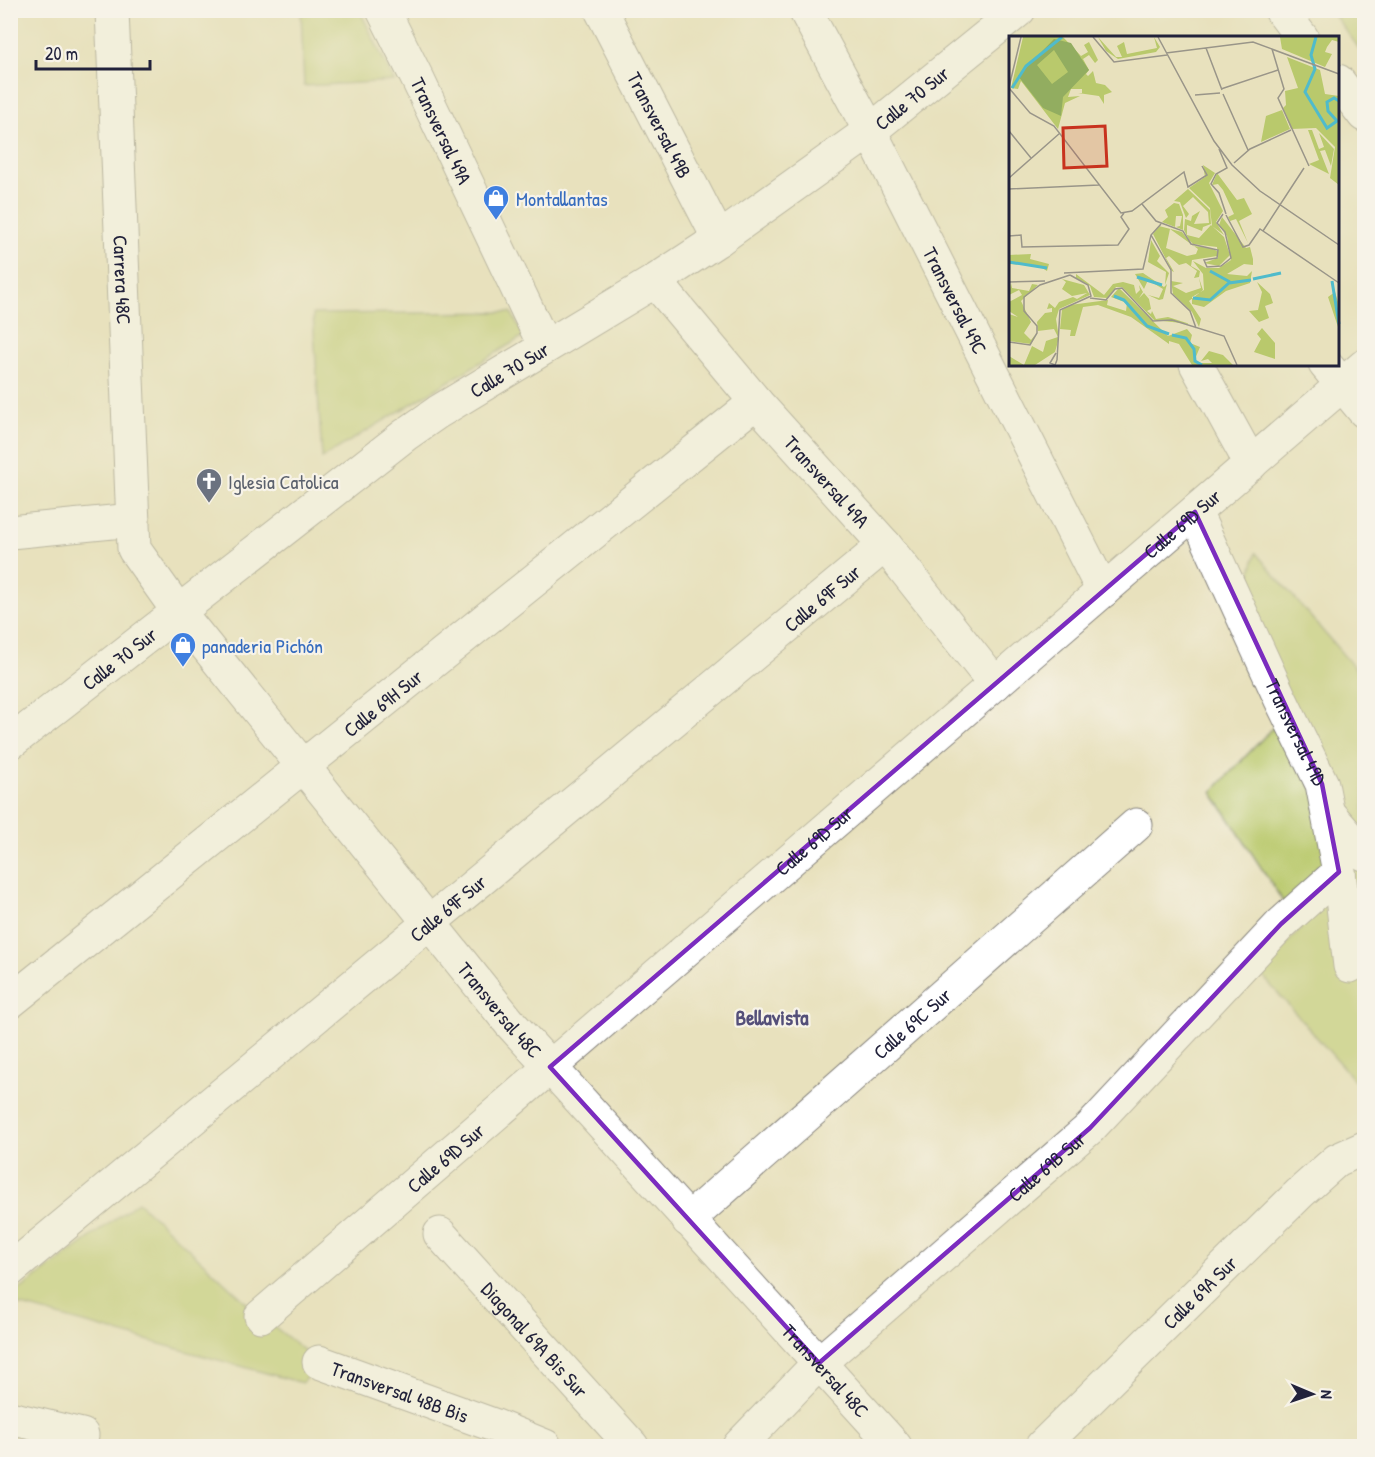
<svg xmlns="http://www.w3.org/2000/svg" width="1375" height="1457" viewBox="0 0 1375 1457" font-family="'Patrick Hand',sans-serif">
<style>
.green{fill:#b9c96c;stroke:#6e7654;stroke-width:1.5}
.lines{fill:none;stroke-linecap:round;stroke-linejoin:round}
.minor-casing{stroke:#85827c;stroke-width:35}
.minor{stroke:#fff;stroke-width:33}
.marked{fill:none;stroke:#7b2cbf;stroke-width:4.5;stroke-linejoin:round}
.labels{text-anchor:middle;dominant-baseline:central;stroke-width:4.5;stroke-linejoin:round;paint-order:stroke}
.street-label{font-size:20px;fill:#22223b;stroke:#f7f3e8}
.shop-label{font-size:20px;fill:#366cbe;stroke:#f7f3e8;text-anchor:start}
.worship-label{font-size:20px;fill:#5b616d;stroke:#f7f3e8;text-anchor:start}
.neighbourhood-label{font-size:21px;font-weight:bold;fill:#544f79;stroke:#f7f3e8}
.inset-river{fill:none;stroke:#50bbcb;stroke-width:3}
.inset-road{fill:none;stroke:#999589;stroke-width:1.5}
.view{fill:#c8321e;fill-opacity:0.15;stroke:#c8321e;stroke-width:3}
.inset-edge{fill:none;stroke:#22223b;stroke-width:3}
</style>
<rect width="100%" height="100%" fill="#f7f3e8"/>
<filter id="ink" filterUnits="userSpaceOnUse"><feTurbulence type="fractalNoise" baseFrequency=".0167" numOctaves="2"/><feDisplacementMap in="SourceGraphic" scale="12" xChannelSelector="R" yChannelSelector="G"/><feConvolveMatrix kernelMatrix="1 2 1 2 8 2 1 2 1" color-interpolation-filters="sRGB"/></filter>
<filter id="wash" filterUnits="userSpaceOnUse"><feTurbulence type="fractalNoise" baseFrequency=".008" numOctaves="4" result="noise"/><feDisplacementMap in="SourceGraphic" scale="24" xChannelSelector="R" yChannelSelector="G"/><feGaussianBlur stdDeviation="1.35" result="paint"/><feColorMatrix in="noise" values="0 0 0 0 0 0 0 0 0 0 0 0 0 0 0 0 0 1.4 0 .05"/><feComposite in="paint" operator="in"/></filter>
<g filter="url(#wash)">
<rect width="100%" height="100%" fill="#e8e1bd"/>
<path class="green" d="M301 11H360L394 81 304 86Z
M1331 11H1364V55Z
M511 312 524 336 322 458 313 314Z
M1256 553 1364 679V1091L1259 972 1301 929 1212 792 1277 723 1252 637 1248 582Z
M138 1202 261 1316 319 1362 302 1383 11 1303 10 1297Z"/>
</g>
<g filter="url(#ink)">
<g class="lines">
<g class="minor-casing">
<g id="minor">
<path id="s1" d="M112 10 134 549 178 611 510 1023 895 1446"/>
<path id="s2" d="M383 10 418 80 545 347"/>
<path id="s3" d="M601 10 719 239"/>
<path id="s4" d="M805 10 870 131 1103 591"/>
<path d="M1281 10 1302 38"/>
<path d="M1338 81 1364 115"/>
<path id="s5" d="M655 281 756 402 885 545 995 684"/>
<path d="M1196 364 1251 464"/>
<path d="M1325 364 1364 411"/>
<path id="s6" d="M1195 512 1280 698 1322 784 1339 872 1350 966"/>
<path d="M10 532 133 520"/>
<path id="s7" d="M10 743 405 435 438 412 655 281 719 239 870 131 1019 10"/>
<path d="M1329 814 1364 854"/>
<path id="s8" d="M10 1002 756 402"/>
<path id="s9" d="M688 1220 1136 825"/>
<path id="s10" d="M440 1234 632 1446"/>
<path id="s11" d="M10 1270 885 545"/>
<path id="s12" d="M261 1316 1364 366"/>
<path id="s13" d="M319 1362 496 1426 545 1446"/>
<path d="M10 1418 82 1435 79 1446"/>
<path id="s14" d="M739 1446 819 1363 1090 1128 1281 924 1339 872"/>
<path id="s15" d="M1042 1446 1300 1193 1337 1160 1364 1148"/>
</g>
</g>
<use href="#minor" class="minor"/>
</g>
</g>
<path d="M0 0H1375V1457H0ZM1195 512 1322 784 1339 872 1281 924 1090 1128 819 1363 550 1067Z" fill="#e8e1bd" fill-opacity=".55" fill-rule="evenodd"/>
<path class="marked" d="M1195 512 1322 784 1339 872 1281 924 1090 1128 819 1363 550 1067Z"/>
<defs>
<g id="shop-pin" transform="scale(1.35)"><path d="M0 17L-7.5 6A9.5 9.5 0 1 1 7.5 6Z" fill="#3f7fe0" stroke="#f7f3e8"/><path d="M-5-2.5h2.3a2.7 3.5 0 0 1 5.4 0H5L5.5 6h-11ZM-1.5-2.5h3a1.5 2.3 0 0 0-3 0Z" fill="#fff"/></g>
<g id="church-pin" transform="scale(1.35)"><path d="M0 17L-7.5 6A9.5 9.5 0 1 1 7.5 6Z" fill="#6b7280" stroke="#f7f3e8"/><path d="M-1.2-6h2.4v3.5h3.3v2.4h-3.3V6h-2.4V-.1h-3.3v-2.4h3.3Z" fill="#fff"/></g>
</defs>
<g fill-rule="evenodd">
<use href="#shop-pin" x="496" y="198"/>
<use href="#church-pin" x="209" y="481"/>
<use href="#shop-pin" x="183" y="645"/>
</g>
<g class="labels">
<g class="street-label">
<text stroke="none"><textPath href="#s7" startOffset="1110">Calle 70 Sur</textPath></text>
<text stroke="none"><textPath href="#s3" startOffset="129">Transversal 49B</textPath></text>
<text stroke="none"><textPath href="#s2" startOffset="134">Transversal 49A</textPath></text>
<text stroke="none"><textPath href="#s1" startOffset="270">Carrera 48C</textPath></text>
<text stroke="none"><textPath href="#s4" startOffset="327">Transversal 49C</textPath></text>
<text stroke="none"><textPath href="#s7" startOffset="624">Calle 70 Sur</textPath></text>
<text stroke="none"><textPath href="#s5" startOffset="264">Transversal 49A</textPath></text>
<text stroke="none"><textPath href="#s12" startOffset="1215">Calle 69D Sur</textPath></text>
<text stroke="none"><textPath href="#s11" startOffset="1054">Calle 69F Sur</textPath></text>
<text stroke="none"><textPath href="#s7" startOffset="138">Calle 70 Sur</textPath></text>
<text stroke="none"><textPath href="#s8" startOffset="478">Calle 69H Sur</textPath></text>
<text stroke="none"><textPath href="#s6" startOffset="242">Transversal 49D</textPath></text>
<text stroke="none"><textPath href="#s12" startOffset="729">Calle 69D Sur</textPath></text>
<text stroke="none"><textPath href="#s11" startOffset="568">Calle 69F Sur</textPath></text>
<text stroke="none"><textPath href="#s1" startOffset="1128">Transversal 48C</textPath></text>
<text stroke="none"><textPath href="#s9" startOffset="298">Calle 69C Sur</textPath></text>
<text stroke="none"><textPath href="#s12" startOffset="243">Calle 69D Sur</textPath></text>
<text stroke="none"><textPath href="#s14" startOffset="416">Calle 69B Sur</textPath></text>
<text stroke="none"><textPath href="#s15" startOffset="220">Calle 69A Sur</textPath></text>
<text stroke="none"><textPath href="#s10" startOffset="142">Diagonal 69A Bis Sur</textPath></text>
<text stroke="none"><textPath href="#s1" startOffset="1614">Transversal 48C</textPath></text>
<text stroke="none"><textPath href="#s13" startOffset="86">Transversal 48B Bis</textPath></text>
</g>
<g class="shop-label">
<text x="516" y="198">Montallantas</text>
<text x="202" y="645">panaderia Pichón</text>
</g>
<g class="worship-label">
<text x="228" y="481">Iglesia Catolica</text>
</g>
<g class="neighbourhood-label">
<text x="772" y="1017">Bellavista</text>
</g>
</g>
<g transform="translate(1009 36)">
<rect width="330" height="330" fill="#e8e1bd"/>
<path d="M14 1H54L72 20 79 16 75 9 80 6 89 24 86 27 80 19 74 23 80 34 77 38 79 40 84 35 87 47 96 49 103 56 95 59V68L90 60 69 57H73V53H62L59 61 71 60 56 67 49 93 12 45 9 53 2 52ZM89 1 107 21H113L108 10 115 6 118 18 148 12 145 1 151 11 147 16 109 23 97 15ZM271 1H330V6L323 4 318 11 316 16 323 18 316 31 273 13ZM278 21 311 34 316 58 330 60V149L321 142 326 111 307 92 282 93 274 72 277 69 276 55 289 52ZM273 74 281 93 252 106 257 80ZM299 94H303L310 113 315 111 310 97 325 113 322 130 316 114 311 115 320 138 300 128 310 124ZM194 129 206 137 200 147 214 175 207 186 215 199 203 190 201 172 180 152 196 141ZM208 137 228 164 235 162 243 178 230 185 239 207 227 183 221 185 219 181 225 178 214 154 209 148 203 149ZM179 153 201 174 202 188 194 191 193 195 178 189V199L190 202 202 189 215 201 221 219 210 230 195 227 209 222 208 211 184 208 180 204 175 194 176 183 182 185 183 180 191 175 185 188 200 187 199 176 184 161 174 170 180 178 177 182 171 166 165 165ZM165 167 170 168 174 179V194L167 191 171 190 173 180H167L166 191 153 186 159 181 156 174ZM213 181 237 212 241 211 244 223V229L235 228 218 238 238 240 243 235 241 247 217 255 195 271 183 268V261L195 254 194 238 184 225 197 232H210L222 224 218 200 210 189ZM150 190 173 196 184 210 202 212 208 215V220L183 224 182 230 191 235 190 241 185 242 188 235 177 227 170 229 160 220 157 222 165 236 163 235 144 198ZM161 193 189 213 187 218 178 220 157 212ZM142 204 151 220 148 225 160 237 156 249 157 236 139 226ZM22 218 21 223 40 228 38 235 30 230 0 228V219ZM134 237 155 251 158 248 154 263 150 264 139 259 150 262 154 253 139 244 135 253 126 238ZM67 238 95 259 104 248 114 246 125 249 127 258 131 254 130 249 134 256 130 262 135 257 140 263 142 273 138 275 142 278 143 275 147 283 159 281 181 288 145 284 113 251H107L98 262 85 261 81 250 67 242ZM190 242 194 254 180 265 192 283 190 291 183 276 164 258 162 245 174 247 164 250 177 257 192 252ZM53 243 75 249 81 259 50 273 47 283 50 302 46 316 26 329H0V320L15 329 23 310 34 316 37 305 49 301 45 293 29 295 28 286 36 277 43 276V272L38 273 40 267 46 272 50 266 64 261 68 263 78 257 63 260 53 253 57 246ZM248 246 261 258 264 267 256 270 260 282 250 286 240 275 249 274 253 256ZM2 247 3 252 20 255 23 248 29 249 12 265 22 286 15 297 22 304 26 299 22 308 0 305V278L9 281 0 275V266L13 259 10 254 0 259ZM110 252 159 300 178 293 183 299 181 307 191 311 186 323 188 327H203L199 323 192 325 200 315 214 319 224 329H183L170 308 160 305V308L122 281 89 269 74 271 66 300H61L62 294 51 293 53 274 61 269 99 264 98 269 117 275 118 267 102 261ZM326 256 330 269V294L319 261ZM253 292 266 307V323L245 316 252 303 248 298Z" fill="#b9c96c" fill-rule="evenodd"/>
<path d="M45 3 62 7 80 34 54 61 52 80 34 72 9 40ZM45 14 59 36 43 48 28 29Z" fill="#92ad60" fill-rule="evenodd"/>
<path class="inset-river" d="M307 1 302 19 306 33 296 56 318 92 328 85 319 75 318 66 325 62 330 65M3 52 17 30 53 1M0 226 38 232M201 235 221 246M128 241 153 249M244 243 272 237M323 245 330 288M105 260 115 264 138 290 160 298M184 262 201 264 220 247 242 244M163 299 177 302 185 313 186 325 193 329"/>
<path class="inset-road" d="M84 1 105 26 158 19M149 1 205 105 223 129 251 155 330 209M197 12 213 54M263 13 275 53 269 62 300 130M157 17 244 6 330 38M0 51 12 1M0 52 21 77 45 90 112 177 123 175 175 136 179 151 198 139 193 130M212 53 269 34M214 58 239 114M186 59 211 57M0 95 22 122M210 113 218 132 207 138 202 148 210 157 217 178M225 127 241 113 282 94M0 142 51 97M0 153 90 149M133 168 147 185 174 195 182 208 209 214 208 222 195 224 198 231 212 230 222 222 216 196 208 187 214 178M217 179 234 211 240 209 251 193 330 247M254 195 295 132M142 199 162 234V257L181 275 187 292M0 200 12 199 13 211 109 209 120 193 112 181 115 177M55 237 134 233 142 199 152 188M0 246 36 245M81 262 97 264 106 253 113 252 144 285 163 284 215 300 228 329M0 306 21 309 28 297V290L15 275V261L31 249 61 239M47 317 41 327 46 329 48 324M48 324 51 274 82 260 79 249 61 239"/>
<path class="view" d="M96 90 98 130 55 132 54 92Z"/>
<rect width="330" height="330" class="inset-edge"/>
</g>
<rect width="1375" height="1457" fill="none" stroke="#f7f3e8" stroke-width="36"/>
<g transform="translate(1312 1394) rotate(92)" stroke="#f7f3e8" stroke-width="4.5" paint-order="stroke">
<path d="M0-4.5L10 22L0 15L-10 22Z" fill="#22223b"/>
<text y="-9" font-size="16" font-weight="bold" text-anchor="middle" fill="#22223b">N</text>
</g>
<path d="M36 60v9h114v-9" fill="none" stroke="#22223b" stroke-width="3"/>
<text x="45" y="60" font-size="18" fill="#22223b" stroke="#f7f3e8" stroke-width="4.5" paint-order="stroke">20 m</text>
</svg>
